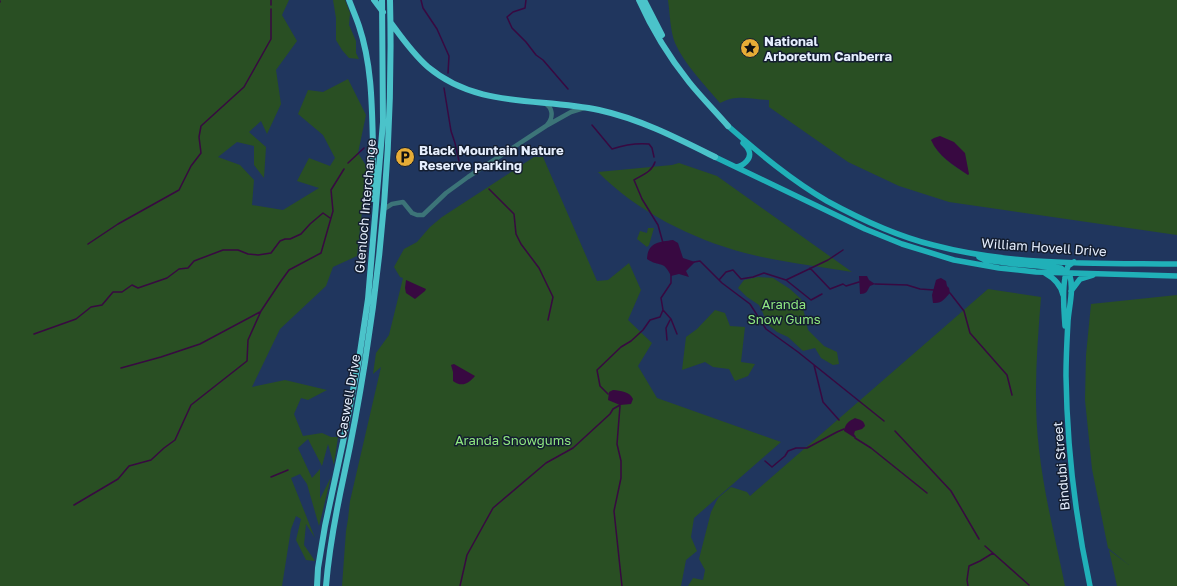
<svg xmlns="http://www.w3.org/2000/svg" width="1177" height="586" viewBox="0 0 1177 586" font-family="'Golos Text',sans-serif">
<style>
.green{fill:#294f23;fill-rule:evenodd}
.water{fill:#380941}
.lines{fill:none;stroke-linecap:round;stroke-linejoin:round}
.stream{stroke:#380941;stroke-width:1.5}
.minor{stroke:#3c7478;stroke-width:4.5}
.major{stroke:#20b0b8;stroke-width:5.5}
.highway{stroke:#4bc3ca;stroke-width:6}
.labels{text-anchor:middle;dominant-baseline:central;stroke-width:3;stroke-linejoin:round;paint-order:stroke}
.poi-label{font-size:13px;font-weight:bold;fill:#e6effe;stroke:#141e30;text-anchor:start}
.street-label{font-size:13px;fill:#e6effe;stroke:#141e30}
.park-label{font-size:13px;fill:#8fe780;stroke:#141e30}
</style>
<rect width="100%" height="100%" fill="#20365e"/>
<path class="green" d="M0 0H289L282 15 297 41 276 70 281 104 267 134 261 121 249 132 266 147 264 178 254 165V146L237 142 218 157 240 165 254 180 252 205 283 210 319 188 297 181 309 158 330 166 335 158 323 135 298 114 308 90 323 92 348 79 366 115 358 153 367 167 357 256 333 267 326 286 280 329 252 387 285 380 327 390 308 400 301 398 294 414 303 436 322 433 331 437H338L334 465 328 444 322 466 308 439 298 448 312 478 320 469V499L331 477 319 526 307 484 300 474 291 478 315 538 306 524 304 545 315 561 306 560 296 540 301 519 296 516 291 529 282 586H0Z
M333 0H345L350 13 349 25 356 41V53L359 59 349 58 342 50 336 40V18Z
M668 0H1177V235L949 202 899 186 848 162 769 107V100H768C750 99 737 94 720 103 705 85 685 65 675 43 670 30 670 14 668 0ZM931 139 969 174H967C953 165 938 156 931 139Z
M534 157H543L597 281 608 280 629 263 641 290 628 320 652 343 638 366 657 398 781 442 694 518 691 537 697 551 686 560 681 586H342L346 531 348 519 350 501 381 367 373 374 376 353 389 335 403 278 400 277 394 267 404 249 417 242 430 227 442 217Z
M679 163 717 176 852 272C817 266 780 262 745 253 692 239 636 211 598 172L672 165Z
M648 228H654L649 245 647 247 637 239 640 231 647 233Z
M758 277 773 278 790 289 801 299 808 330 824 346 837 352 839 364 833 365 821 358 815 348 803 351 788 337 777 332 766 323 763 313 759 305 747 297 738 288 744 280Z
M988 289 1041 297C1037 348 1033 398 1039 449 1044 495 1056 541 1065 586H688L693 578 703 580 705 570 699 559 711 512 718 498 731 487 747 492 750 496Z
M1177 295V586H1117L1109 550 1129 565 1108 548 1092 469 1085 400 1086 355 1091 304Z
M715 310 725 313 730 326 745 327 741 362 755 364 748 376 735 381 729 369 713 367 705 362 682 370 686 337 697 329Z"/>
<path class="water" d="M940 136 954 142 965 153 969 174 968 175C953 165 938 156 931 140L934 138Z
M673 240 678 243 683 258 695 262 686 271 689 277 679 274 671 276C663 259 660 268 647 259 648 242 659 242 673 240Z
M859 276H867L869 280 875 284 870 286C867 291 867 294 860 294Z
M941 278 946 281 947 286 949 288 950 293C945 298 942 304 933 303L932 295 936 280 938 279Z
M406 280 426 289 425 291 415 299 406 293 405 288Z
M454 364 475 376C469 383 462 388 453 381V372L451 365Z
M613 390C621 391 629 391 633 399L631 404 620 405 608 400 609 392Z
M855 418C860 420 864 420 865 426L862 429 855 431 854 434 856 437 855 438 844 431C845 424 849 421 855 418Z"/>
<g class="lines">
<path class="stream" d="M421 0 423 8 437 29 449 56 448 73
M526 0 525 8 513 12 507 17 512 28 526 42 536 55 543 60 568 89
M0 1V2
M271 5V0
M444 88 451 131 455 143 459 161
M592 125 612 149C624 145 637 143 649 144L652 148 654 157
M655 162C652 172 642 175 634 180L642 199 658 225 663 243
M348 163 364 148
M489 189 514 214 516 234 521 244 539 268 553 297 548 320
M88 244 118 224 179 190 191 166 201 153 199 137 201 126 244 87 271 39V9
M694 262 700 261 722 283 750 304 766 329 798 352 884 421
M810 268 830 289 843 284 846 286 859 282
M719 280 726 272 733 270 741 279 753 277 764 273 786 280 828 260 843 250
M786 280 811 300 822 294
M875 284 907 285 920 289 934 290
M950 293 964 311 970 333 1007 375 1012 395
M663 310 671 319 677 334
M34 334 76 319 91 307 102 305 113 292H122L132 285 138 288 167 278 179 269 188 268 194 261 223 250H238L248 254 258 255 271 253 280 241 285 239H290L301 234 310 224 323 213 330 218
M667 340 666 328 670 320
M814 365 823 402 839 420
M121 368 161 357 200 344 260 312
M608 394 600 386 597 370 621 347 631 341 643 330 650 320 660 317 663 310 661 298 671 283V275
M620 406 617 444 621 461V478L614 511 622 586
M895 431 951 491 979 539
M855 438 871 448 927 493
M765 461 772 467 785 456 788 451 796 448H807L837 432 844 429
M271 477 288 470
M74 505 118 479 129 466 151 460 164 448 175 440 191 405 247 361 248 340 261 311 281 281 289 270 321 253 333 211 331 190 344 169
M985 546 1029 585
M460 586 467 555 493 508 546 463 573 448 610 414 613 409 620 405
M968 586 967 580 969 566 980 561 993 553"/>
<path class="minor" d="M544 103C553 107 554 117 547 125
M384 209 392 204 403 202 412 213 417 215H423L446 193 468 177 546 126 571 112 584 108"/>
<path class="major" d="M728 126C759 153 791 180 827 201 860 219 896 236 933 245 1012 266 1096 263 1177 264
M715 157 865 229 902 244 954 260 999 268 1036 272 1177 276
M736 167C743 166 752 159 749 151 748 147 745 145 743 143
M979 257 985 260 1015 264 1061 268 1070 276C1074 289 1069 307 1068 321 1067 339 1066 357 1066 376 1067 447 1075 516 1090 586
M1045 273C1054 278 1061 285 1063 295
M1071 291 1080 279 1093 275
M1065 326C1064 310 1062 293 1065 278 1065 274 1067 270 1068 266L1074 262"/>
<path class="highway" d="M349 0C352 8 356 17 359 26 372 65 372 106 373 147 373 164 374 182 373 199
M374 0 383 12
M639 0C652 29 669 57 689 82 701 97 715 111 728 126
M644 0 662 35
M391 23C402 38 413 54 428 67 478 109 540 97 599 110 640 119 677 138 715 157
M317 586 318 568 325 526 343 442 359 359 368 299 383 122 382 0
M326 586C329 549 336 512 344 475 352 438 359 400 365 362 384 242 393 121 390 0"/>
</g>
<defs>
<g id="sight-disc" transform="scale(1)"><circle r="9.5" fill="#e6ac36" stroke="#141e30"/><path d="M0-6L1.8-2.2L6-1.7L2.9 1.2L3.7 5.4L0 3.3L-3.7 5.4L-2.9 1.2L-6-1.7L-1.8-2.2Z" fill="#111"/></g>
<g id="parking-disc" transform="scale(1)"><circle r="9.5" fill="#e6ac36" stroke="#141e30"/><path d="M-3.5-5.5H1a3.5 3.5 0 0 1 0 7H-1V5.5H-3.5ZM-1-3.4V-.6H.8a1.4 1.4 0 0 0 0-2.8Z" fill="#111"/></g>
</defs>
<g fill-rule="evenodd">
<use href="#sight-disc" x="750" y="48"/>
<use href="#parking-disc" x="405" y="157"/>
</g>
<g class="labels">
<g class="poi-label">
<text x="764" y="41">National<tspan x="764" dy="15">Arboretum Canberra</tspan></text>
<text x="419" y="150">Black Mountain Nature<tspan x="419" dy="15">Reserve parking</tspan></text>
</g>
<g class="street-label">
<text transform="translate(365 206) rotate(-85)">Glenloch Interchange</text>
<text transform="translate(1044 247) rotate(4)">William Hovell Drive</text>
<text transform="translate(348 396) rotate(-80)">Caswell Drive</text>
<text transform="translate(1061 466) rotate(-95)">Bindubi Street</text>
</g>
<g class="park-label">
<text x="784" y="304">Aranda<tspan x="784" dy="15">Snow Gums</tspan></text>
<text x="513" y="440">Aranda Snowgums</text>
</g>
</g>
</svg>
